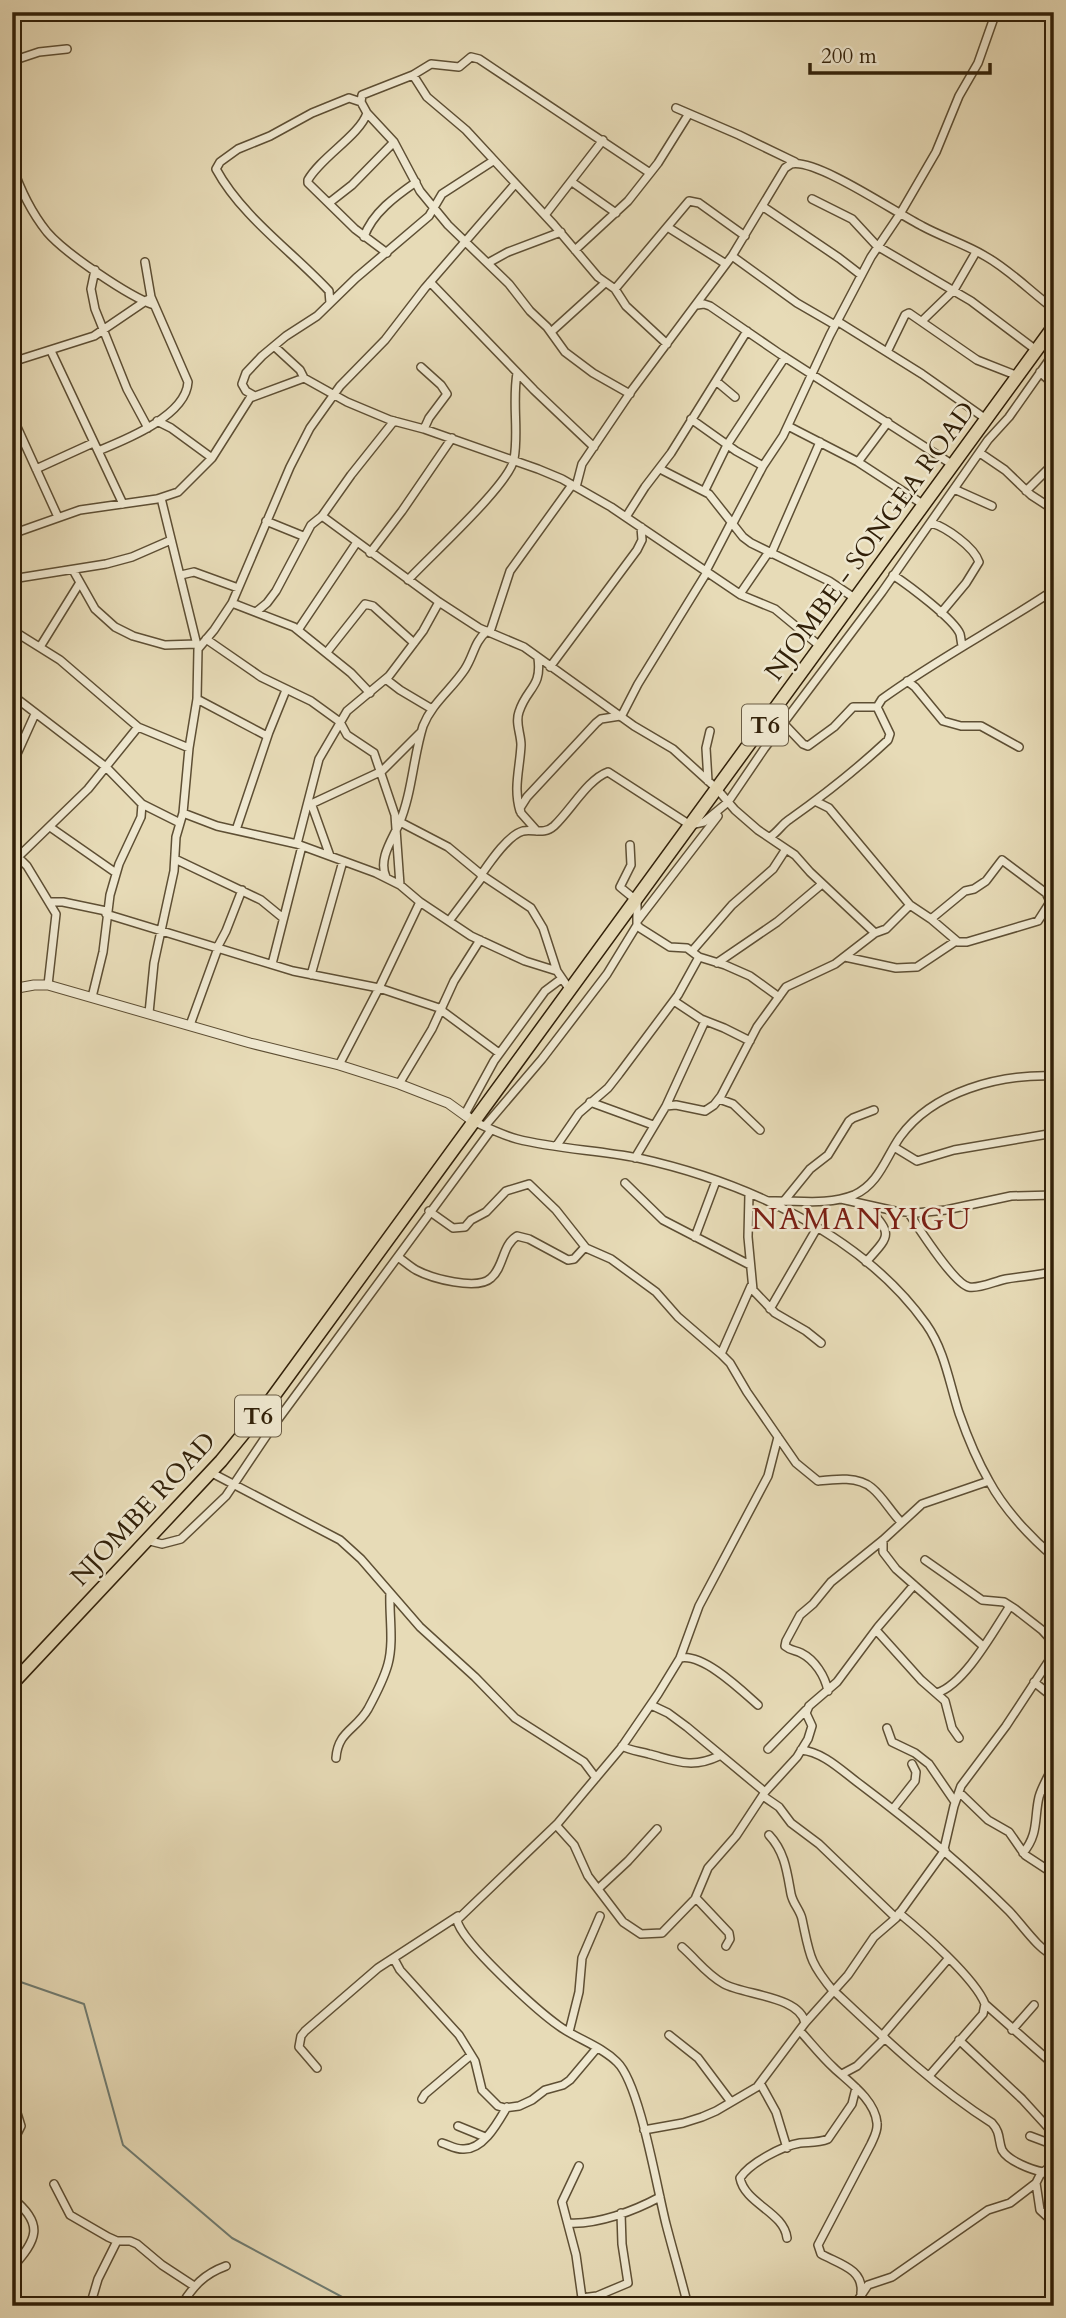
<svg xmlns="http://www.w3.org/2000/svg" width="1066" height="2318" viewBox="0 0 1066 2318" font-family="Cardo,serif">
<style>
.lines{fill:none;stroke-linecap:round;stroke-linejoin:round}
.stream{stroke:#707c72;stroke-width:2}
.minor-casing{stroke:#5e4f34;stroke-width:10}
.tertiary-casing{stroke:#5e4f34;stroke-width:11}
.trunk-casing{stroke:#312009;stroke-width:15}
.minor{stroke:#efe8d0;stroke-width:7}
.tertiary{stroke:#efe8d0;stroke-width:9}
.trunk{stroke:#e7dbb7;stroke-width:12}
.labels{text-anchor:middle;dominant-baseline:central;stroke-width:5;stroke-linejoin:round;paint-order:stroke}
.shield{fill:#efe8d0;stroke:#6a5c45;stroke-width:2}
.shield-label{font-size:24px;font-weight:bold;fill:#312009}
.street-label{font-size:26px;fill:#312009;stroke:#efe8d0}
.quarter-label{font-size:30px;letter-spacing:2px;fill:#7a1f14;stroke:#efe8d0}
</style>
<rect width="100%" height="100%" fill="#e7dbb7"/>
<filter id="stains"><feTurbulence type="fractalNoise" baseFrequency=".00286" numOctaves="4"/><feColorMatrix values="0 0 0 0 .2 0 0 0 0 .09 0 0 0 0 .02 0 0 0 .5 -.17"/></filter>
<radialGradient id="worn" r=".72"><stop offset=".6" stop-color="#630" stop-opacity="0"/><stop offset="1" stop-color="#630" stop-opacity=".3"/></radialGradient>
<g class="lines">
<path class="stream" d="M12 1979 84 2004 123 2145 232 2238 359 2306"/>
<g class="minor-casing">
<path id="minor" d="M12 18 50 12
M12 61 39 52 67 49
M413 75 427 97 466 130 554 225 598 277 615 289 626 306 667 344
M676 108 739 135 795 162
M367 113 394 142 420 191 448 225 509 284 530 311 547 327 565 352 593 373 630 394
M12 165C20 189 31 212 47 232 65 253 128 296 154 305
M572 182 616 213
M812 199 852 219 877 246 971 301 1036 350
M329 203 352 185 394 142
M762 206 839 258 861 275
M545 215 603 140
M669 228 726 264
M364 237C372 213 396 196 416 182
M575 250 628 201 658 163 688 115
M387 253 355 229 308 183V180C321 157 360 135 367 113L361 102 362 95 413 75 431 64 459 67 471 57 479 59 650 173
M732 256 797 303 835 325
M488 263 508 252 561 232
M95 270 91 289 95 309 127 389 148 428
M430 282 534 390 594 447
M615 289 689 201 699 203 745 236
M330 303 329 291C293 252 242 217 216 169L220 162 238 149 270 136 312 113 349 98 361 102
M697 305 704 304 710 306 780 354 953 465
M837 321 922 374 986 419
M922 321 954 290 976 252
M551 332 605 283
M275 347 300 370 304 378
M51 351 123 504
M887 352 905 315 909 313 977 360 1018 376
M12 362 94 336 147 300
M421 367 441 385 447 394 429 418 424 429
M1040 372 1054 385
M716 381 735 397
M253 395 246 391 242 384 246 373 262 356 286 336 317 316 356 278 429 216 442 194 493 161
M12 416 58 517
M691 419 736 451 763 466
M157 421 171 428 212 458
M788 426 858 462 924 505
M98 451C125 440 186 416 188 382L151 297 145 262
M980 453 1005 470 1031 495 1054 510
M858 462 888 422
M36 469 93 443
M660 469 709 494 743 537 751 543 829 581 856 599
M576 487 582 464 632 390 732 256 785 168 791 164C816 158 896 213 922 226 942 237 965 244 985 256 1010 270 1031 292 1054 309
M954 489 992 506
M705 490 727 445 785 357
M1026 491 1054 463
M161 498 197 645
M322 516 439 602 479 628 524 647 634 726 673 749 717 789 735 810 758 830 795 855 810 872 875 933
M626 517 645 487 671 453 747 331
M266 521 303 536
M733 523 763 466 783 436 830 335 871 257 900 214 936 152 959 96 978 63 996 12
M931 523C946 527 974 547 979 562L966 583 941 613
M12 534 80 510 157 499 178 492 212 458 250 398 304 378 347 402 390 420 424 429 538 469 562 479 611 507 741 595 775 609 821 647
M370 553 402 511 452 438
M771 554 820 442
M73 570 95 609 115 627 133 636 165 645 197 644
M706 571 732 521
M181 575 194 572 238 588
M893 575C908 585 954 619 960 634 961 638 961 642 962 645
M12 579 106 564 132 557 171 540
M408 580C429 557 510 484 514 459 519 432 512 403 517 373
M740 594 768 553
M232 603 294 627 351 673 370 693
M256 612 267 603 276 591 311 525 322 516 351 475 394 421
M12 630 60 660 138 727 189 748
M298 630 357 542
M490 632 510 571 572 485
M206 639 261 677 311 701 340 722 347 735 374 753 395 815 400 885
M40 647 79 584
M327 652 365 604 373 606 414 643
M550 667 637 550 642 540 641 527
M387 680 400 690 432 709
M907 681 915 687 943 721 961 726H981L1019 747
M12 695 106 767 142 804 180 823
M197 699 267 736
M621 717 638 684 707 572
M784 724 803 744 808 746 834 727 853 707H877
M12 765 35 714
M708 781 706 748 710 731
M815 801 829 808 910 905 931 919 958 942H967L1038 921 1054 896
M311 803 330 856
M309 805 382 771 420 733
M520 811C513 788 520 768 521 745 521 734 515 723 519 712 527 687 542 688 538 658
M183 813 217 826 297 844 376 873 400 885 420 902 471 936 525 961 557 971
M400 822 448 847 483 876 531 908 543 928 557 971 570 990
M50 827 116 873
M236 830 269 732 286 690
M537 831 521 813 520 808 527 797 596 723 601 719 620 716
M770 837C778 832 782 824 790 819 824 795 858 768 888 740L890 734 877 707 882 699C937 659 997 628 1054 590
M297 844 319 759 347 711 389 676 423 631 439 602
M630 845 631 865 620 887 637 901V925L640 928 670 947 687 948 699 957 725 965 750 976 779 997
M12 856 18 857 27 866 56 914 48 985
M175 859 261 900 283 918
M12 872 18 857 88 789 138 727
M481 875C490 862 508 835 523 831 534 829 544 835 554 826 571 810 588 779 608 772L690 825 704 822 728 802 764 749 882 592 988 440 1009 417 1054 353
M386 877C378 859 392 840 399 824 412 794 413 758 423 726 432 703 452 689 465 669 474 655 474 642 487 631
M49 902H63L106 911
M106 914 293 971 379 988 442 1009
M931 919 965 891 974 889 986 881 1002 860 1046 893 1051 903H1053
M638 920 718 816
M449 921 483 876
M217 948 226 931 242 890
M693 950 732 905 773 869 786 849
M845 957 896 968 917 967 956 941
M717 963 777 922 822 884
M272 964 302 846
M1049 973 1054 971
M311 975 343 861
M379 988 420 902
M92 997 103 952 110 895 119 864 141 817 142 804
M674 1001 701 1019 724 1028 750 1041
M441 1010 499 1053
M149 1013 154 963 174 871 176 837 183 813 189 748 197 699 198 649 214 630 232 603 290 467 310 428 340 386 385 340 425 288 515 184
M190 1025 218 948
M339 1065 379 988
M399 1084 432 1029 454 981 480 940
M719 1099 733 1104 760 1130
M590 1102 653 1125
M666 1106 705 1021
M465 1114 494 1061 545 991 561 979
M473 1121C488 1128 502 1135 517 1139 556 1149 598 1150 638 1158 743 1181 862 1234 926 1324 945 1351 949 1382 959 1413 966 1433 978 1462 989 1481 1004 1509 1030 1537 1054 1557
M485 1126 542 1059 607 974 637 925
M557 1145 579 1113 608 1088 619 1074 678 995 699 957
M894 1147 917 1161 954 1150 1054 1133
M635 1158 666 1106 676 1105 705 1111 714 1105 721 1096 757 1027 786 987 835 964 875 933 886 929 910 905
M625 1183 663 1220 750 1265
M749 1194 748 1237 753 1290 775 1313 806 1331 821 1343
M841 1199 895 1211 916 1213 946 1210 1011 1196 1054 1195
M769 1201C798 1200 826 1206 854 1195 879 1184 886 1157 900 1137 933 1091 1000 1074 1054 1076
M784 1201 810 1169 828 1155 849 1121 853 1118 874 1110
M429 1211 453 1228 465 1227 471 1220 486 1212 506 1191 529 1184 556 1210 586 1248 611 1259 656 1292 678 1317 721 1354 730 1363 747 1392 796 1463 818 1481C835 1479 858 1476 872 1488 883 1497 891 1512 901 1522
M908 1212C918 1227 954 1284 969 1287 980 1289 995 1281 1006 1279 1022 1276 1038 1276 1054 1271
M695 1237 716 1181
M398 1257C404 1261 409 1266 416 1270 431 1278 477 1291 491 1278 504 1267 502 1245 517 1236L529 1239 568 1260 574 1259 585 1247
M866 1262C892 1233 892 1235 866 1205
M770 1309 817 1228
M721 1354 751 1286
M210 1472 340 1540 361 1559 420 1627 475 1677 515 1718 584 1762 596 1778
M146 1540 162 1544 181 1539 226 1496 271 1429 491 1130
M883 1540V1552L896 1569 983 1646
M925 1560 982 1600 1004 1602 1015 1609 1042 1630 1054 1643
M876 1630 921 1680 945 1701 952 1728 959 1738
M680 1658C703 1653 741 1690 758 1705
M1034 1682 1054 1698
M828 1691C825 1676 815 1660 801 1653 795 1650 791 1651 785 1646L786 1641 800 1615 813 1604 831 1582 883 1540 922 1504 989 1481
M937 1693C965 1684 994 1630 1010 1606
M651 1705 668 1713 687 1727 765 1792
M887 1728 892 1742 915 1753 929 1764 955 1802
M622 1746C631 1751 639 1751 649 1754 676 1761 692 1769 719 1756
M768 1749 806 1710
M801 1750C824 1752 843 1772 861 1785 913 1824 962 1864 1009 1911 1020 1922 1040 1952 1054 1955
M336 1758C338 1731 356 1730 368 1709 375 1696 384 1679 388 1664 394 1642 389 1615 390 1593
M1042 1789 1054 1794
M959 1792 988 1820 1009 1832 1025 1855 1054 1874
M763 1796 779 1807 791 1823 819 1844 896 1918
M893 1809 915 1781 916 1772 912 1764
M556 1825 574 1845 588 1876 623 1922 641 1934 662 1933 695 1899 708 1868 736 1836 765 1792 797 1757 808 1739 812 1726 806 1713 809 1706 837 1682 878 1627 914 1585
M769 1835C785 1852 787 1872 791 1894 793 1904 800 1910 802 1919 810 1956 809 1962 834 1992
M944 1849 954 1806 961 1786 1006 1726 1054 1653
M1023 1853C1039 1834 1034 1818 1039 1797 1042 1786 1049 1775 1054 1765
M599 1888 628 1861 657 1829
M696 1898 729 1933 730 1939 726 1946
M899 1913C921 1931 975 1978 985 2004L983 2014 929 2076
M682 1947C697 1960 706 1974 724 1984 744 1995 800 1996 805 2023
M394 1959 400 1970 459 2035 475 2061 482 2090 498 2106 505 2108 519 2106 532 2100 545 2090 563 2085 570 2080 597 2048
M834 1991C884 2038 935 2087 992 2123 1001 2133 998 2140 1002 2150 1008 2161 1032 2170 1043 2172
M985 2004 1054 2065
M1012 2030 1034 2005
M800 2031C811 2043 822 2057 834 2068 849 2082 875 2100 877 2123 878 2131 874 2137 871 2144L818 2245 821 2254C839 2264 864 2269 861 2293
M569 2032 579 1992 582 1958 600 1916
M669 2035 698 2058 731 2102
M882 2036 948 1959
M959 2040 1022 2099 1054 2134
M317 2068 299 2047 301 2036 305 2031 378 1968 458 1916
M842 2074 857 2066 885 2038
M760 2083 776 2112 787 2148
M12 2097 21 2126 12 2144
M422 2099 425 2094 471 2055
M458 2126 485 2137
M644 2130 683 2123 702 2117 716 2111 757 2087 805 2023 848 1975 874 1937 896 1918 945 1850
M1030 2136 1054 2145
M442 2143C449 2145 457 2150 464 2149 484 2149 498 2122 507 2107
M579 2166 562 2202 576 2255 582 2298 585 2306
M1036 2183 1040 2210 1054 2223
M54 2184 70 2215 108 2237 117 2241H130L137 2244 162 2265 194 2286
M12 2198C45 2224 37 2240 12 2268
M568 2223C597 2225 634 2211 660 2197
M787 2238C784 2212 745 2204 740 2178 750 2163 782 2146 800 2143 810 2142 818 2143 828 2139L852 2104 856 2088
M582 2298 597 2296 628 2283 622 2244 621 2213
M90 2306 98 2279 117 2241
M181 2306C193 2286 204 2274 226 2266
M688 2306C681 2278 673 2251 666 2224 657 2189 640 2084 617 2062 601 2046 577 2039 559 2026 538 2011 461 1942 457 1920L558 1823 621 1748 658 1694 680 1658 699 1606 768 1476 778 1437
M854 2306 868 2285 892 2277 988 2210 1010 2203 1036 2183 1040 2175 1054 2163"/>
</g>
<g class="tertiary-casing">
<path id="tertiary" d="M12 989 34 985H48L250 1043 339 1065 399 1084 448 1103 473 1121"/>
</g>
<g class="trunk-casing">
<path id="trunk" d="M12 1684 221 1461 270 1401 1054 326"/>
</g>
<use href="#minor" class="minor"/>
<use href="#tertiary" class="tertiary"/>
<use href="#trunk" class="trunk"/>
</g>
<g class="labels">
<g class="shield">
<rect x="742" y="704.5" width="46" height="41" rx="5"/>
<rect x="235" y="1395.5" width="46" height="41" rx="5"/>
</g>
<g class="shield-label">
<text x="765" y="725">T6</text>
<text x="258" y="1416">T6</text>
</g>
<g class="street-label">
<text transform="translate(870 541) rotate(-54)">NJOMBE - SONGEA ROAD</text>
<text transform="translate(143 1509) rotate(-47)">NJOMBE ROAD</text>
</g>
<g class="quarter-label">
<text x="862" y="1219">NAMANYIGU</text>
</g>
</g>
<rect width="1066" height="2318" fill="none" stroke="#e7dbb7" stroke-width="42"/>
<rect x="14" y="14" width="1038" height="2290" fill="none" stroke="#312009" stroke-width="3.5"/>
<rect x="21" y="21" width="1024" height="2276" fill="none" stroke="#312009" stroke-width="2"/>
<path d="M810 63v10h180v-10" fill="none" stroke="#312009" stroke-width="3.5"/>
<text x="821" y="63" font-size="21" fill="#312009" stroke="#efe8d0" stroke-width="5" paint-order="stroke">200 m</text>
<rect width="100%" height="100%" filter="url(#stains)"/>
<rect width="100%" height="100%" fill="url(#worn)"/>
</svg>
